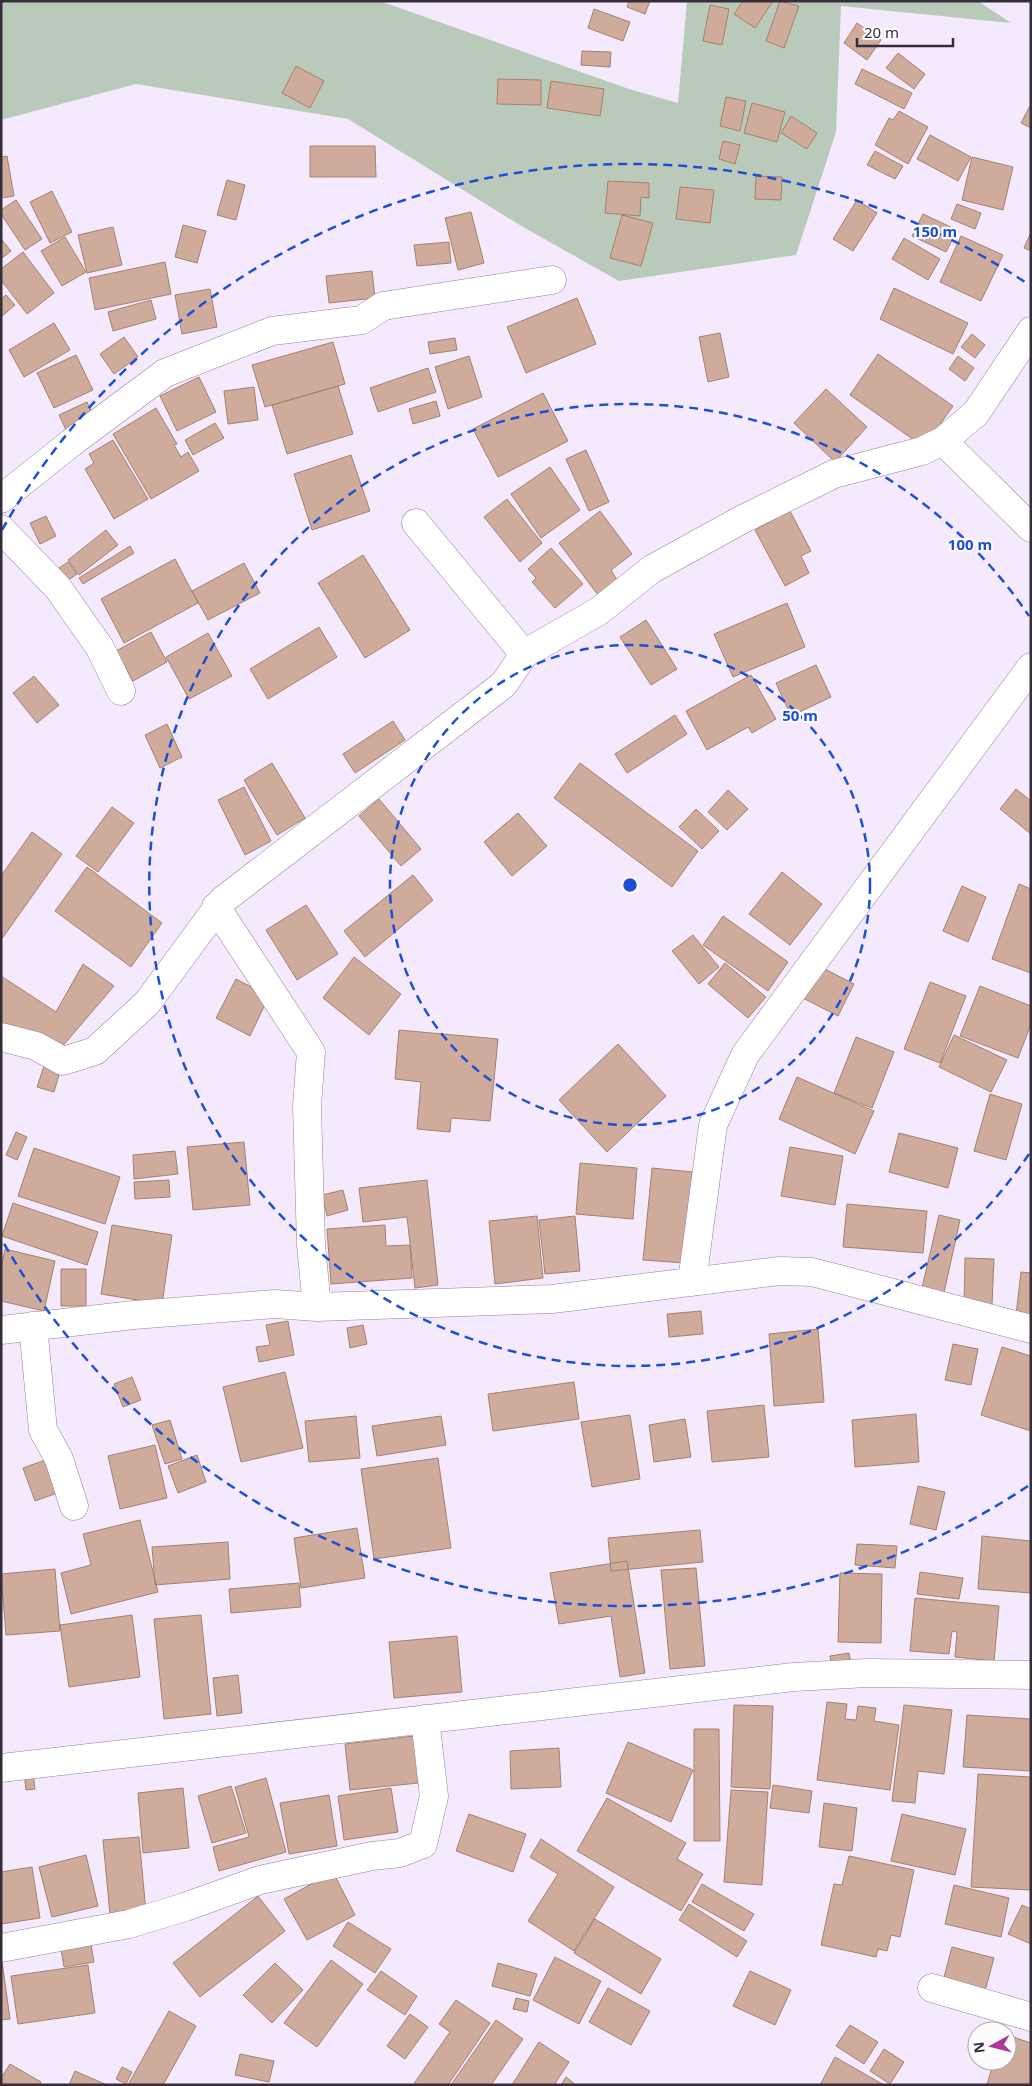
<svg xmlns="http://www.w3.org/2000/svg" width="1032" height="2086" viewBox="0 0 1032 2086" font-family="'Noto Sans',sans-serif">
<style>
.green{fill:#bacaba}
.building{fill:#cfab9b;stroke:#a38171}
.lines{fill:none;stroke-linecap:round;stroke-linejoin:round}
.minor-casing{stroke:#93829f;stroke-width:29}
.minor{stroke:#fff;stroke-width:28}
.ring{fill:none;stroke:#1d4ed8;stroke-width:2.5;stroke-dasharray:9 6}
.centre{fill:#1d4ed8;stroke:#fcfcfc;stroke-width:2.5}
.ring-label{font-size:15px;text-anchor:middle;font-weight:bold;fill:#1d4ed8;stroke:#fcfcfc;stroke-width:4.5;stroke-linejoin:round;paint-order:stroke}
</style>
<rect width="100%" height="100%" fill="#f5eafd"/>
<path class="green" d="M1 1H380L629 89 678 103 687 1H978L1011 23 841 6 836 132 796 255 619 281 523 227 348 119 136 84 1 120Z"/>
<path class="building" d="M629 1H650L645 14 627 7Z
M743 1H773L755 28 734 14Z
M780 1 799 6 784 48 766 41Z
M710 5 729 9 722 45 703 41Z
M594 9 630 22 623 41 588 28Z
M857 23 881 40 867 60 844 43Z
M582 51 611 52 610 67 581 65Z
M898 53 925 74 914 89 886 68Z
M296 66 324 81 310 108 282 93Z
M862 69 912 93 904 109 855 84Z
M498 79 541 80V105L497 104Z
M551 81 604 89 600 116 547 108Z
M726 97 746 101 740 131 720 126Z
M752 103 785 112 777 142 744 133Z
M1031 104V128L1021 123Z
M899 111 928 127 908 164 875 145 889 118 893 120Z
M791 116 817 133 807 149 781 133Z
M930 135 971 157 958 181 917 159Z
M723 141 740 145 735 164 719 159Z
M310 146H375L376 177H310Z
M875 151 903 166 895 179 867 165Z
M7 156 14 196 1 198V157Z
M972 157 1013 167 1003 210 962 200Z
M756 176 782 177 781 200 755 199Z
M227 180 245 185 236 220 217 215Z
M608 181 649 183V198L641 197 640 216 605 213Z
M680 187 714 190 710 223 676 219Z
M52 191 72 232 50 243 30 202Z
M16 200 42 239 25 250 1 214V210Z
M857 200 877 213 853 251 833 239Z
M957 204 981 213 975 229 951 219Z
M471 212 484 263 458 270 445 218Z
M923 214 957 230 946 252 912 236Z
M622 215 653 223 641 266 610 258Z
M183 225 206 231 197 263 175 257Z
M113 227 122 265 87 273 78 235Z
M1031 232V251L1024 248Z
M961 236 1003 255 981 301 940 282Z
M65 237 86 272 62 286 41 251Z
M904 238 940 259 928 280 892 259Z
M1 239 11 251 1 259Z
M449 242 451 263 417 266 414 245Z
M23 252 54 293 27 314 1 280V269Z
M165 262 171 294 95 310 89 278Z
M372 271 375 298 329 303 326 276Z
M894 288 968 323 953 354 880 319Z
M210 289 217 327 182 334 175 295Z
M6 295 15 305 1 317V299Z
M577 298 596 344 526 373 507 327Z
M151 300 156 319 113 331 108 312Z
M54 323 70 350 24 377 9 350Z
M720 333 729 377 708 382 699 337Z
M972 334 985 345 975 358 961 347Z
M124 337 138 357 114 374 100 354Z
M455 338 457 350 430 354 428 342Z
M333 342 345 384 265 407 252 365Z
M878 354 953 406 924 447 850 395Z
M76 355 93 390 54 408 37 373Z
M469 356 482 397 448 409 435 367Z
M958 356 974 368 965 381 949 369Z
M428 368 436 392 378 412 370 388Z
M199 377 216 412 177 431 160 396Z
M338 386 353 434 287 454 272 405Z
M254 387 258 420 228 424 224 391Z
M826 389 867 427 835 462 794 423Z
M543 393 568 441 498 477 473 429Z
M436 401 440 416 413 424 409 409Z
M87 402 95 419 67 432 59 415Z
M156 408 177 444 174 445 181 457 188 452 199 471 151 499 113 434Z
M215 423 224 438 193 455 185 440Z
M113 440 148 499 114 519 85 469 94 463 89 454Z
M586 450 609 502 589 511 566 459Z
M351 455 370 511 312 530 294 474Z
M550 467 580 510 541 538 511 494Z
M507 499 542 543 520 562 484 517Z
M600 511 632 554 611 570 617 580 598 595 559 543Z
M790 511 811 551 801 556 809 573 785 586 755 530Z
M46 516 56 536 40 544 30 523Z
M106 530 118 545 79 575 68 560Z
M130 546 134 553 83 584 79 578Z
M551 548 583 584 555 608 532 582 536 578 528 569Z
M363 555 410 630 365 658 318 583Z
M175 559 198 603 124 643 101 599Z
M68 562 77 574 67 581 59 568Z
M244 563 260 593 208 620 192 591Z
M787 603 805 647 733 677 714 634Z
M646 620 677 669 651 685 620 637Z
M319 627 337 657 268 699 250 669Z
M151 632 167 662 133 681 116 651Z
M208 633 232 676 189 699 166 657Z
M816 665 831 697 791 716 776 683Z
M751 675 776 719 752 733 748 727 707 750 686 711Z
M34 676 59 705 37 723 13 693Z
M675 715 687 734 627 773 615 754Z
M393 721 405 740 355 773 343 754Z
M167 724 182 757 160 768 145 735Z
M272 763 305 818 277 835 244 780Z
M580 763 698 851 672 887 554 798Z
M244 787 271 841 245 855 218 800Z
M1016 789 1031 801V834L1000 809Z
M728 790 748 809 727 830 708 812Z
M379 799 421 849 401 866 359 816Z
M112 807 134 823 98 872 76 856Z
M696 809 719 831 702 849 679 827Z
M518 813 547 846 512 876 484 842Z
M32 832 62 854 1 940V876Z
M87 867 162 923 131 967 55 911Z
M782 872 822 904 790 945 749 914Z
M413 875 433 900 365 957 344 931Z
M1019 884 1031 889V973L992 959Z
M962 886 986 897 968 942 943 931Z
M306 905 338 954 297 980 266 930Z
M723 916 788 962 768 991 703 945Z
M693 935 719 967 699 984 672 951Z
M354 957 401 994 369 1035 323 998Z
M725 963 766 997 748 1018 708 984Z
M83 964 114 986 61 1048 1 1028V976L56 1012Z
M817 965 854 984 838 1016 801 997Z
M236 979 269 996 250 1036 216 1018Z
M930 982 966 996 940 1063 904 1049Z
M980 986 1031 1006V1024L1018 1058 960 1036Z
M399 1030 498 1039 490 1121 451 1118 450 1132 417 1129 421 1082 395 1079Z
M954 1035 1007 1060 991 1092 939 1067Z
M856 1037 894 1052 872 1108 834 1093Z
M618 1044 666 1096 607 1152 559 1100Z
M45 1063 61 1068 54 1092 37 1087Z
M797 1077 874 1111 855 1154 779 1119Z
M990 1094 1022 1104 1006 1160 974 1151Z
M16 1132 27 1137 17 1160 6 1155Z
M899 1133 958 1148 948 1188 889 1172Z
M244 1142 250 1205 193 1210 187 1147Z
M790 1147 843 1156 835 1205 781 1196Z
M34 1148 120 1177 105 1224 18 1196Z
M175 1151 178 1174 134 1179 133 1155Z
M580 1163 637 1168 633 1219 576 1214Z
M652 1168 693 1172 684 1263 643 1260Z
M169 1180 170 1197 135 1199 134 1182Z
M427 1180 438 1285 415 1288 407 1217 363 1222 359 1188Z
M343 1190 348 1210 327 1216 322 1195Z
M13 1203 98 1232 87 1265 2 1236Z
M847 1204 927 1211 923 1253 843 1247Z
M939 1215 960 1220 943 1297 921 1292Z
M537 1216 543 1278 495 1284 489 1221Z
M575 1216 580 1271 545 1274 539 1220Z
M112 1225 172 1235 162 1304 101 1294Z
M385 1225 386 1246 410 1245 412 1278 331 1284 327 1229Z
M5 1249 55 1261 44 1311 1 1301V1268Z
M965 1258 994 1259 992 1305 964 1304Z
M61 1269H86V1306H61Z
M1021 1272 1031 1273V1316L1016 1315Z
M701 1311 703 1334 669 1337 667 1314Z
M288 1321 294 1355 259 1362 256 1347 270 1345 266 1325Z
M363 1325 367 1344 350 1348 347 1328Z
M818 1329 824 1402 774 1406 769 1334Z
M953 1344 978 1349 971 1385 945 1380Z
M1002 1347 1031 1356V1431L981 1415Z
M285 1372 303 1448 241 1462 223 1387Z
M132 1377 141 1400 123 1407 114 1384Z
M574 1382 579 1419 493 1431 488 1394Z
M764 1405 769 1457 712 1462 707 1411Z
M916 1414 919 1462 855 1467 852 1420Z
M630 1415 640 1479 592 1487 581 1422Z
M356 1416 360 1458 309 1462 305 1421Z
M441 1416 446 1445 377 1456 372 1426Z
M685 1419 691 1457 654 1462 649 1425Z
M170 1420 182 1459 165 1464 152 1425Z
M155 1445 167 1498 120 1509 108 1456Z
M197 1455 206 1482 178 1493 168 1466Z
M438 1458 451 1548 374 1559 361 1469Z
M48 1459 60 1492 35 1501 23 1468Z
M918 1486 945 1492 936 1530 910 1524Z
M140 1520 158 1592 71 1614 61 1573 91 1565 83 1534Z
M357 1528 365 1578 301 1588 294 1538Z
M700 1530 703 1562 611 1571 608 1538Z
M982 1536 1031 1541V1593L978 1589Z
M228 1542 230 1579 155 1585 152 1547Z
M857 1544 897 1546 895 1568 855 1565Z
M627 1561 645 1673 620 1677 611 1616 559 1624 550 1573Z
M696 1568 705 1666 670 1669 661 1570Z
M55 1569 60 1631 6 1635 1 1574Z
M920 1572 963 1578 959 1599 917 1594Z
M840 1573 882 1574 881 1643 838 1642Z
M299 1583 301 1607 231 1613 229 1589Z
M915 1598 999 1606 994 1661 955 1657 957 1632 952 1631 949 1654 910 1651Z
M132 1615 140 1677 69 1687 60 1625Z
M201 1615 211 1714 164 1719 154 1619Z
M457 1636 462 1692 394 1698 389 1642Z
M849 1653 851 1664 832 1667 830 1656Z
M238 1675 242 1713 217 1716 213 1678Z
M827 1702 847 1704 845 1719 856 1720 858 1706 876 1708 874 1721 899 1725 890 1790 817 1780Z
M734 1705 773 1706 770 1789 731 1787Z
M904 1705 952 1710 944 1774 918 1771 915 1803 892 1801Z
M967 1715 1031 1719V1771L963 1767Z
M694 1729H719L720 1841H694Z
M423 1735 428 1782 350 1790 345 1744Z
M628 1742 693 1770 671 1822 606 1793Z
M559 1748 561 1787 511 1789 510 1751Z
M33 1772 35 1789 26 1790 24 1773Z
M978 1774 1031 1777V1890L971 1887Z
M266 1778 286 1852 219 1871 213 1847 249 1837 235 1787Z
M773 1785 812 1791 809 1813 770 1808Z
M231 1786 246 1833 212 1843 198 1796Z
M183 1788 189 1848 143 1853 138 1793Z
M391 1788 398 1832 344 1840 338 1796Z
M731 1790 768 1792 762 1885 724 1882Z
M329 1795 337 1846 289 1854 280 1803Z
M607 1798 686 1843 677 1859 703 1874 681 1911 577 1851Z
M824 1803 857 1808 852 1851 819 1847Z
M469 1814 526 1834 513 1872 456 1851Z
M902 1814 966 1829 955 1875 891 1861Z
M139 1837 146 1912 110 1915 103 1840Z
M541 1839 614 1887 574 1951 528 1921 558 1874 530 1857Z
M86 1855 98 1906 52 1917 39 1867Z
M849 1856 914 1870 900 1937 891 1935 887 1951 878 1949 876 1957 821 1945 834 1884 842 1885Z
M32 1867 40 1918 1 1924V1872Z
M333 1872 355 1915 307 1940 284 1899Z
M702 1884 754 1914 744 1931 692 1902Z
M954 1885 1009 1898 1001 1937 945 1924Z
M258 1896 285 1931 200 1997 173 1963Z
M689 1904 747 1941 737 1957 679 1920Z
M1022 1905 1031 1909V1944L1008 1934Z
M595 1919 661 1959 641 1994 574 1953Z
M348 1922 391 1949 375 1973 333 1946Z
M91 1944 94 1962 64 1967 61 1949Z
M952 1947 994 1958 985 1991 943 1981Z
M1 1954 10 2019 1 2020Z
M555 1957 601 1981 579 2024 533 2000Z
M331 1960 363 1984 317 2047 284 2023Z
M275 1963 303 1990 272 2023 243 1995Z
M498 1963 537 1974 530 1996 492 1986Z
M88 1965 95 2013 18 2024 11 1976Z
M381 1971 417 1996 405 2015 367 1990Z
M750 1971 791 1990 775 2025 733 2006Z
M608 1988 650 2011 631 2045 589 2022Z
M516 1998 529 2001 527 2012 513 2009Z
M456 2000 490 2023 448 2085H413L450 2032 439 2024Z
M169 2011 196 2026 163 2085H128Z
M410 2014 428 2027 405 2059 387 2046Z
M496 2020 523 2039 491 2085H451Z
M850 2025 878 2042 864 2064 836 2046Z
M1007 2035 1031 2043V2085H987L992 2067 986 2065 987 2061H1007Z
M539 2042 569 2062 554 2085H512Z
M884 2049 904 2062 890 2084 870 2071Z
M240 2054 274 2061 269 2082 235 2075Z
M835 2057 884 2085H820Z
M10 2064 41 2082 40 2085H1V2078Z
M122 2067 132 2072 126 2084 116 2079Z
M75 2071 107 2085H69Z
M566 2077 576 2085H561Z"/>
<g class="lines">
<g class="minor-casing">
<path id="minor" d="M943 441 1031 528
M1 499 71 443 165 373 272 331 362 320 383 306 552 280
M416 523 524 654
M1 529 58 588 100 648 121 691
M216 907 311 1052 307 1106 311 1245 317 1307
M1 1037 36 1046 63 1061 95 1051 147 1003 223 900 504 684 524 654 599 611 652 569 741 520 834 474 922 451 943 441 976 413 1031 331
M692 1282 713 1125 745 1055 1031 667
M33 1326 43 1430 59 1459 74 1506
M1 1330 134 1315 275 1304 317 1307 552 1299 780 1271 812 1272 1031 1329
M1 1768 794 1677 867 1673 1031 1675
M1 1948 129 1924 185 1907 260 1880 372 1856 400 1853 423 1844 434 1796 425 1719
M932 1988 1031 2017"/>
</g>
<use href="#minor" class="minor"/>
</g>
<g class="ring">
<circle cx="630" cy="885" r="240"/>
<path d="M1029 1154A481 481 0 1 1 1029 616"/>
<path d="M1028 1486A721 721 0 0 1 2 1240M2 530A721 721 0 0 1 1028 284"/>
</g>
<circle cx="630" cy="885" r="8" class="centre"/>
<g class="ring-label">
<text x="935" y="237">150 m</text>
<text x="970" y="550">100 m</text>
<text x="800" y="721">50 m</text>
</g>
<rect width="1032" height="2086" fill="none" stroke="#352e3a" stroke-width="5"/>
<g transform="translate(992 2046) rotate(263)"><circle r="24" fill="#fcfcfc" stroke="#acaaae"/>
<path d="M0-4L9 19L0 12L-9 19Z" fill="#ac3993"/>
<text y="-8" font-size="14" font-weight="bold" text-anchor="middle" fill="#352e3a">N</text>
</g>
<path d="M857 38v8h96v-8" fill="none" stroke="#352e3a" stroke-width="2.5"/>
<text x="864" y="38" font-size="15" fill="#352e3a" stroke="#fcfcfc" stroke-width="4" paint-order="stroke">20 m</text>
</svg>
